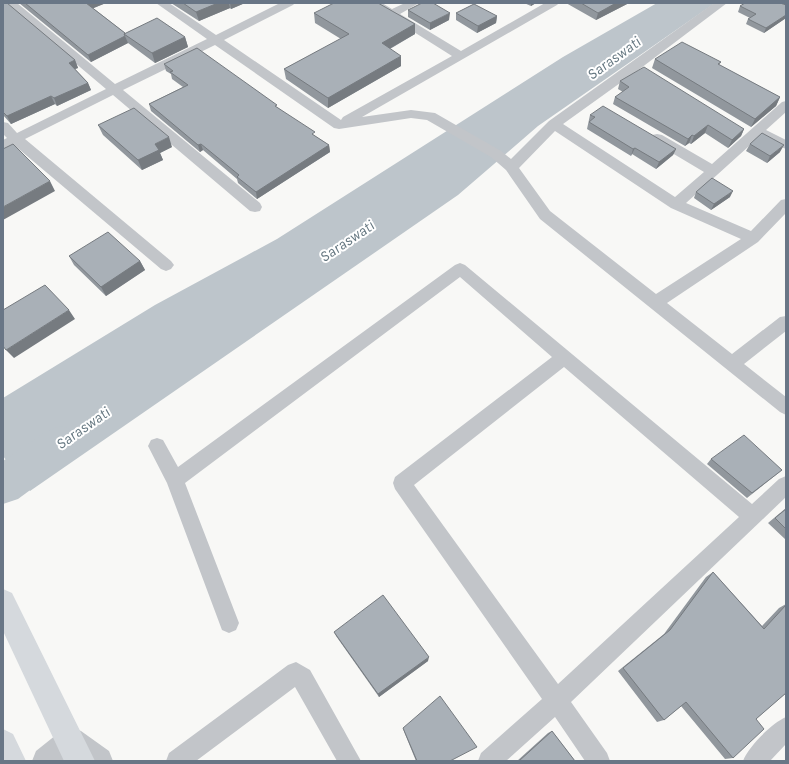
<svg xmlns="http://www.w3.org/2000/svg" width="789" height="764" viewBox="0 0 789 764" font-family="Karla,sans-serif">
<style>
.water{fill:#bdc5cb}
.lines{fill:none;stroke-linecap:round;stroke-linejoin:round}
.river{fill:#bdc5cb;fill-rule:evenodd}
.minor{fill:#c2c5c9;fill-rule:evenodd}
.tertiary{fill:#c2c5c9;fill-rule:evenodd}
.trunk{fill:#d5d9dd;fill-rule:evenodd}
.wall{fill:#91979d}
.shaded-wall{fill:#767b80}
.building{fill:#a9b0b7;stroke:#767b80}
.labels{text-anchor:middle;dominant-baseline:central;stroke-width:4;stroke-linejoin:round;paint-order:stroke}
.water-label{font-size:15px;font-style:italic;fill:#657781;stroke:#fff}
</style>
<rect width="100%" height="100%" fill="#f8f8f6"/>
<path class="water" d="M657 3H715L538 126 458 195 30 491 3 456V398L155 305 277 239 563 57Z"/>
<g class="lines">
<path class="river" d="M61 426 75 431 81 444 75 457 18 499 3 504V461L47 431Z"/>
<path class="minor" d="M4 3H17L115 84 207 39 156 3H169L216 35 280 3H295L293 5 224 40 341 120 343 117 452 56 368 3H382L392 9 405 3H419L400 14 461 51 545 3H559L557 5 362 117 411 110 435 113 501 151 511 159 549 121 714 3H727L641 68 563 124 675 197 704 172 652 141 650 138 652 135 657 134 662 135 712 164 782 102 786 101V112L766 130 786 140V149L759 137 686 203 751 231 781 200 786 199V213L758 242 667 303 732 354 780 317 786 316V331L744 364 786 397V415L780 412 540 219 506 170 491 157 427 120 411 118 339 129 334 128 215 45 123 90 260 203 262 207 260 211 255 212 250 211 113 95 25 139 171 261 174 265 171 269 166 271 161 269 14 145 3 149V140L7 138 3 134V122L8 123 17 133 106 89ZM555 131 671 208 741 239 656 294 550 211 519 168Z
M460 263 465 265 752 504 779 479 786 476V497L571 702 607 753 610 761H585L555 717 506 761H478L481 753 542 699 395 489 393 483 395 477 552 357 460 277 185 483 239 623 236 630 229 633 222 630 167 483 148 446 151 440 157 438 163 440 178 467 455 265ZM564 367 739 517 558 684 414 485Z
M296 662 310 670 361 761H337L295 687 196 761H166L169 753 288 665Z
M786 717V744L770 761H743C748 747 772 723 786 717Z"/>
<path class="tertiary" d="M71 727 81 731 109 751 113 761H75L72 758 68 761H32L36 751 61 731Z"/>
<path class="trunk" d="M3 589 12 593 95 761H64L3 631Z
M3 729 13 734 26 761H3Z"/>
</g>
<path class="wall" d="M3 3 75 60 78 68 75 69 88 83 91 90 57 106 55 104 11 124 3 115Z
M19 3H106L93 8 125 33 185 37 188 47 155 63 128 43 91 62Z
M171 3H245L231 9 230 8 199 21Z
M524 3H536L531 6Z
M566 3H629L596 20Z
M786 5V18L764 33 746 24 748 19 750 18 738 12 740 6Z
M408 10 449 20 430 30 408 17Z
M314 13 415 24V34L390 49 401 66 328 108 286 79 284 69 341 39 315 23Z
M456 13 497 16 496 23 477 33 456 20Z
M655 59 721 62 719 65 780 97 776 106 751 127 652 68Z
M164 64 277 107 315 136 329 145 330 152 257 199 238 183 237 179 203 150 200 152 151 111 149 104 183 87 172 79 171 74 166 71Z
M620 81 744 129 741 136 728 148 705 133 691 144 689 143 685 146 613 104 615 97 623 92 618 89Z
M590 115 676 149 673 155 656 169 632 154 631 156 587 129Z
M98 125 172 147 160 153 163 160 142 170 103 135Z
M750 144 780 152 767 163 746 151Z
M696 192 730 197 711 210 694 198Z
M69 256 140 261 145 270 106 296 74 265Z
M711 459 782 470 747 498 707 464Z
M786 508V540L768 523Z
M713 572 762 626 779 608 786 604V693L756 719 733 758 725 759 681 706 664 720 657 722 618 671 664 634 706 577Z
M334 632 428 661 379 697 336 636Z
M403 728 451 761H416L403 729Z
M552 731 575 761H517L548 733Z"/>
<path class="shaded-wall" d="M86 3H106L89 10Z
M218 3H229L230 8 199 21 196 12Z
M230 3H245L231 9Z
M531 3H536L531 6Z
M616 3H629L596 20 598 13Z
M450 13 449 20 430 30V23Z
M786 15V18L764 33 766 28Z
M497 16 496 23 477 33 478 26Z
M415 24V34L382 53V43Z
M125 36 128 43 91 62 88 55Z
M185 37 188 47 155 63 152 53Z
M401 56V66L328 108V98Z
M75 60 78 68 72 70 69 63Z
M88 83 91 90 57 106 54 98Z
M51 96 55 104 11 124 7 116Z
M780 97 776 106 751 127 755 119Z
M708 125 705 133 691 144 694 136Z
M744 129 741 136 728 148 732 140Z
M692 135 689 143 685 146 688 139Z
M169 137 172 147 160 153 163 160 142 170 138 160 155 144Z
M201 144 203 150 200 152 198 145Z
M329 145 330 152 257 199 256 192Z
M784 145 780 152 767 163 770 156Z
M635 148 631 156 633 149Z
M676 149 673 155 656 169 659 162Z
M50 181 55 191 3 220V207Z
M733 191 730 197 711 210 714 204Z
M140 261 145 270 106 296 101 287Z
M69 310 75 319 14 358 6 350Z
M429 657 428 661 379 697 378 694Z"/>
<path class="building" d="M3 3H7L75 60 69 63 88 83 54 98 51 96 7 116 3 112Z
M25 3H86L125 33 124 34 125 36 88 55Z
M183 3H218L196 12Z
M334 3H378L415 24 382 43 401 56 328 98 284 69 349 34 314 13Z
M422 3H433L450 13 430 23 408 10Z
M581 3H616L598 13Z
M745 3H780L786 5V15L766 28 748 19 756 14 740 6Z
M474 4 497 16 478 26 456 13Z
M157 18 185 37 152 53 124 34Z
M682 42 721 62 718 64 780 97 755 119 655 59Z
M197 48 277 105 275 106 315 132 312 134 329 145 256 192 237 177 239 175 201 144 198 145 149 104 188 85 170 72 173 71 164 64Z
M644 67 744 129 732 140 708 125 694 136 692 135 688 139 615 97 629 87 620 81Z
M603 106 676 149 659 162 635 148 633 149 589 122 595 117 590 115Z
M134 108 169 137 155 144 159 150 138 160 98 125Z
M762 133 784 145 770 156 750 144Z
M13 144 50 181 3 207V149Z
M712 178 733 191 714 204 696 192Z
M108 232 140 261 101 287 69 256Z
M45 285 69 310 6 350 3 346V310Z
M744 435 782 470 752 493 711 459Z
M786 509V529L775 518Z
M713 572 764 629 786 605V693L756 719 764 729 733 758 686 702 664 720 623 668 670 630Z
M383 595 429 657 378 694 334 632Z
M440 696 477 747 450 761H417L403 728Z
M552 731 575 761H519Z"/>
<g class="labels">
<g class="water-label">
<text transform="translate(614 58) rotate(-36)">Saraswati</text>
<text transform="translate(347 241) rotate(-34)">Saraswati</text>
<text transform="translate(83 428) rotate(-35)">Saraswati</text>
</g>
</g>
<rect width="789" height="764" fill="none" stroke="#697686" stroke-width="8"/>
</svg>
